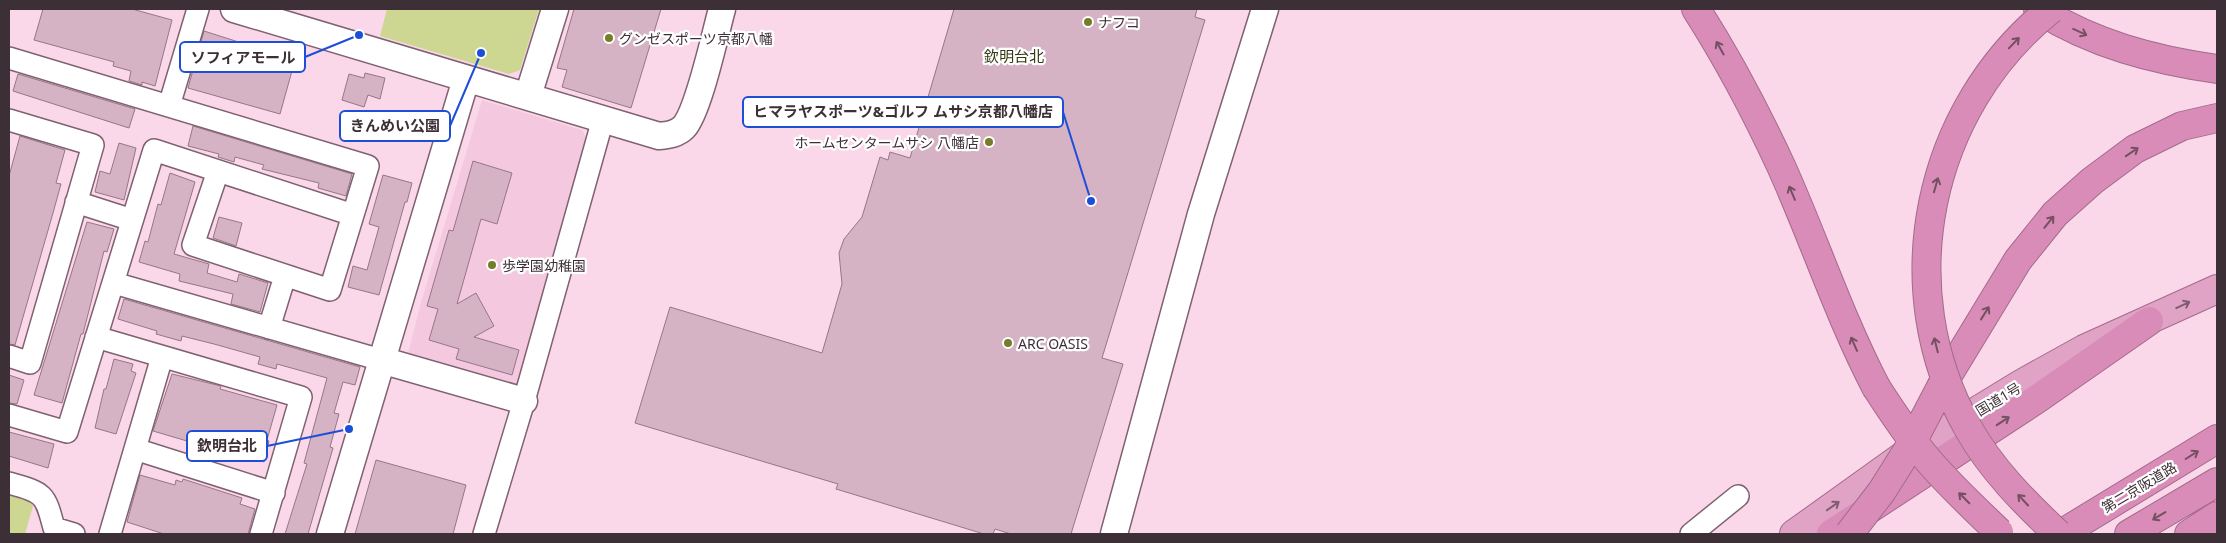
<svg xmlns="http://www.w3.org/2000/svg" width="2226" height="543" viewBox="0 0 2226 543" font-family="'Noto Sans','Noto Sans JP',sans-serif">
<style>
.built{fill:#f4c9e0}
.green{fill:#cdd792}
.building{fill:#d5b3c5;stroke:#957687}
.lines{fill:none;stroke-linecap:round;stroke-linejoin:round}
.minor-casing{stroke:#7f6171;stroke-width:24}
.tertiary-casing{stroke:#7f6171;stroke-width:29}
.trunk-casing{stroke:#a26b8a;stroke-width:30}
.motorway-casing{stroke:#a26b8a;stroke-width:30}
.minor{stroke:#fff;stroke-width:21}
.tertiary{stroke:#fff;stroke-width:26}
.trunk{stroke:#e0a3c6;stroke-width:28}
.motorway{stroke:#d98cb7;stroke-width:28}
.motorway-bridge-casing{stroke:#a26b8a;stroke-width:30;stroke-linecap:butt}
.motorway-bridge{stroke:#d98cb7;stroke-width:28}
.oneway{stroke:#745063}
.oneway2{stroke:#7e5d70}
.poi-dot{fill:#757d29;stroke:#fff;stroke-width:2}
.labels{text-anchor:middle;dominant-baseline:central;stroke-width:4.5;stroke-linejoin:round;paint-order:stroke}
.poi-label{font-size:14px;fill:#3d2f36;stroke:#fff;text-anchor:start}
.street-label{font-size:14px;fill:#3d2f36;stroke:#fff}
.neighbourhood-label{font-size:15px;fill:#353a12;stroke:#fff}
.leader{fill:none;stroke:#1d4ed8;stroke-width:2}
.callout-dot{fill:#1d4ed8;stroke:#fff;stroke-width:2}
.callout{fill:#fff;stroke:#1d4ed8;stroke-width:2}
.callout-label{font-size:15px;text-anchor:middle;font-weight:bold;fill:#3d2f36}
</style>
<rect width="100%" height="100%" fill="#fbd7ea"/>
<path class="built" d="M482 100 582 130 587 139 519 382 507 389 415 362 408 354 420 306Z"/>
<path class="green" d="M387 9H539L520 70 509 74 380 36Z
M9 491 29 497 33 506 25 534H9Z"/>
<path class="building" d="M43 9H132L172 20 155 86 142 82V85L129 81 131 71 113 66 114 62 34 40Z
M574 9H661L631 108 562 87 567 70 557 68Z
M954 9H1197L1195 17 1205 20 1102 358 1123 364 1071 534H1011L995 529 993 534H984L836 489 838 484 635 423 670 307 822 353 842 284 839 253 844 239 862 217 880 157 888 160 890 152 910 158Z
M204 31 295 60 280 114 188 88Z
M365 73 385 78 380 99 368 95 364 107 342 100 349 74 364 78Z
M18 74 135 109 129 128 13 91Z
M193 126 352 174 346 196 318 188 319 183 262 169 264 165 235 157 234 162 218 157 219 154 188 146Z
M20 136 65 150 56 183 61 184 53 213 15 345 9 344V176Z
M119 143 136 148 124 200 95 192 100 171 110 174Z
M473 161 512 173 497 224 481 219 457 304 476 293 494 326 474 337 519 350 512 375 456 359 459 349 429 340 438 309 427 306 449 230 453 231Z
M170 173 195 182 174 254 209 264 207 273 237 282 239 274 268 283 260 312 231 304 233 294 179 281 180 274 139 262 145 241 148 242 158 204 161 205Z
M383 175 412 183 407 202H405L379 295 348 287 353 266 367 270 379 227 369 224Z
M219 217 242 223 236 246 213 238Z
M87 222 114 229 107 252 104 251 83 334H81L62 403 34 395Z
M124 299 360 367 355 385 343 382 334 413 339 414 330 447 333 448 308 534H285L307 464 304 463 327 378 277 364 276 369 258 364 260 357 214 344 182 336 181 341 156 334 157 331 118 319Z
M114 359 133 364 131 371 136 373 116 434 95 428 104 389H106Z
M172 374 221 386 220 389 277 405 267 440 269 441 264 462 205 443 204 446 153 431Z
M9 375 24 380 17 404 9 403Z
M9 432 54 444 48 468 9 456Z
M376 460 466 485 453 534H355Z
M140 475 175 485 176 480 182 482 183 479 242 498 240 504 255 509 248 534H164L127 522Z"/>
<g class="lines">
<g class="minor-casing">
<path id="minor" d="M9 58 368 166 330 290 193 245 218 171
M169 106 198 9
M9 120 93 145 30 363 9 356
M76 202 132 220
M114 283 381 360
M269 328 285 276
M96 337 301 397 261 534
M9 415 67 432 154 150 353 215
M135 449 274 493
M9 483C44 493 45 493 54 528L74 534
M110 534 162 357
M484 534 524 401 603 119
M1691 534 1738 496"/>
</g>
<g class="tertiary-casing">
<path id="tertiary" d="M234 9 659 136C669 135 677 134 684 127 699 110 715 34 722 9
M528 96 555 9
M381 360 524 401
M330 534 466 79
M1114 534 1201 214 1265 9"/>
</g>
<g class="trunk-casing">
<path id="trunk" d="M1794 534 1903 456 2021 384 2084 349 2217 289"/>
</g>
<g class="motorway-casing">
<path id="motorway" d="M1696 9C1728 59 1756 112 1781 166 1814 239 1839 316 1876 387
M2038 9C2092 44 2154 60 2217 69
M1942 385 2018 260 2055 214 2092 181 2135 149 2182 126 2217 118
M1831 534 2037 399 2149 321
M2061 534 2217 439
M2129 534 2217 482
M2189 534 2217 516"/>
</g>
<use href="#minor" class="minor"/>
<use href="#tertiary" class="tertiary"/>
<use href="#trunk" class="trunk"/>
<use href="#motorway" class="motorway"/>
<g class="motorway-bridge-casing">
<path id="motorway-bridge" d="M2051 9C1926 109 1889 288 1968 428 1991 469 2024 502 2058 534
M1876 387C1892 412 1909 437 1928 460 1950 486 1975 509 1999 532
M1849 534 1882 491 1909 448 1942 385"/>
</g>
<use href="#motorway-bridge" class="motorway-bridge"/>
</g>
<defs><path id="oneway-shaft" d="M-6 0H5M1.5-3L5.5 0L1.5 3" fill="none" stroke-width="1.6" stroke-linecap="round" stroke-linejoin="round" transform="scale(1.25)"/></defs>
<g class="oneway">
<use href="#oneway-shaft" transform="translate(2080 32) rotate(25)"/>
<use href="#oneway-shaft" transform="translate(2014 43) rotate(-46)"/>
<use href="#oneway-shaft" transform="translate(1720 48) rotate(-119)"/>
<use href="#oneway-shaft" transform="translate(2132 152) rotate(-34)"/>
<use href="#oneway-shaft" transform="translate(1936 185) rotate(-74)"/>
<use href="#oneway-shaft" transform="translate(1792 193) rotate(-113)"/>
<use href="#oneway-shaft" transform="translate(2049 222) rotate(-51)"/>
<use href="#oneway-shaft" transform="translate(1985 313) rotate(-58)"/>
<use href="#oneway-shaft" transform="translate(1854 344) rotate(-114)"/>
<use href="#oneway-shaft" transform="translate(1936 345) rotate(-104)"/>
<use href="#oneway-shaft" transform="translate(2003 421) rotate(-33)"/>
<use href="#oneway-shaft" transform="translate(2192 455) rotate(-32)"/>
<use href="#oneway-shaft" transform="translate(1964 498) rotate(-135)"/>
<use href="#oneway-shaft" transform="translate(2023 500) rotate(-133)"/>
<use href="#oneway-shaft" transform="translate(2159 516) rotate(149)"/>
</g>
<g class="oneway2">
<use href="#oneway-shaft" transform="translate(2183 305) rotate(-25)"/>
<use href="#oneway-shaft" transform="translate(1833 506) rotate(-35)"/>
</g>
<g class="poi-dot">
<circle cx="1088" cy="22" r="5"/>
<circle cx="609" cy="38" r="5"/>
<circle cx="989" cy="142" r="5"/>
<circle cx="492" cy="265" r="5"/>
<circle cx="1008" cy="343" r="5"/>
</g>
<g class="labels">
<g class="poi-label">
<text x="1098" y="22">ナフコ</text>
<text x="619" y="38">グンゼスポーツ京都八幡</text>
<text x="979" y="142" text-anchor="end">ホームセンタームサシ 八幡店</text>
<text x="502" y="265">歩学園幼稚園</text>
<text x="1018" y="343">ARC OASIS</text>
</g>
<g class="street-label">
<text transform="translate(1998 399) rotate(-31)">国道1号</text>
<text transform="translate(2139 487) rotate(-31)">第二京阪道路</text>
</g>
<g class="neighbourhood-label">
<text x="1014" y="56">欽明台北</text>
</g>
</g>
<path class="leader" d="M359 35L305 57M1091 201L1063 112M481 53L450 126M349 429L267 446"/>
<g class="callout-dot">
<circle cx="359" cy="35" r="5"/>
<circle cx="1091" cy="201" r="5"/>
<circle cx="481" cy="53" r="5"/>
<circle cx="349" cy="429" r="5"/>
</g>
<g class="callout">
<rect x="180" y="42" width="125" height="30" rx="5"/>
<rect x="743" y="97" width="320" height="30" rx="5"/>
<rect x="340" y="111" width="110" height="30" rx="5"/>
<rect x="187" y="431" width="80" height="30" rx="5"/>
</g>
<g class="callout-label">
<text x="243" y="63">ソフィアモール</text>
<text x="903" y="117">ヒマラヤスポーツ&amp;ゴルフ ムサシ京都八幡店</text>
<text x="395" y="131">きんめい公園</text>
<text x="227" y="451">欽明台北</text>
</g>
<rect width="2226" height="543" fill="none" stroke="#3d2f36" stroke-width="20"/>
</svg>
